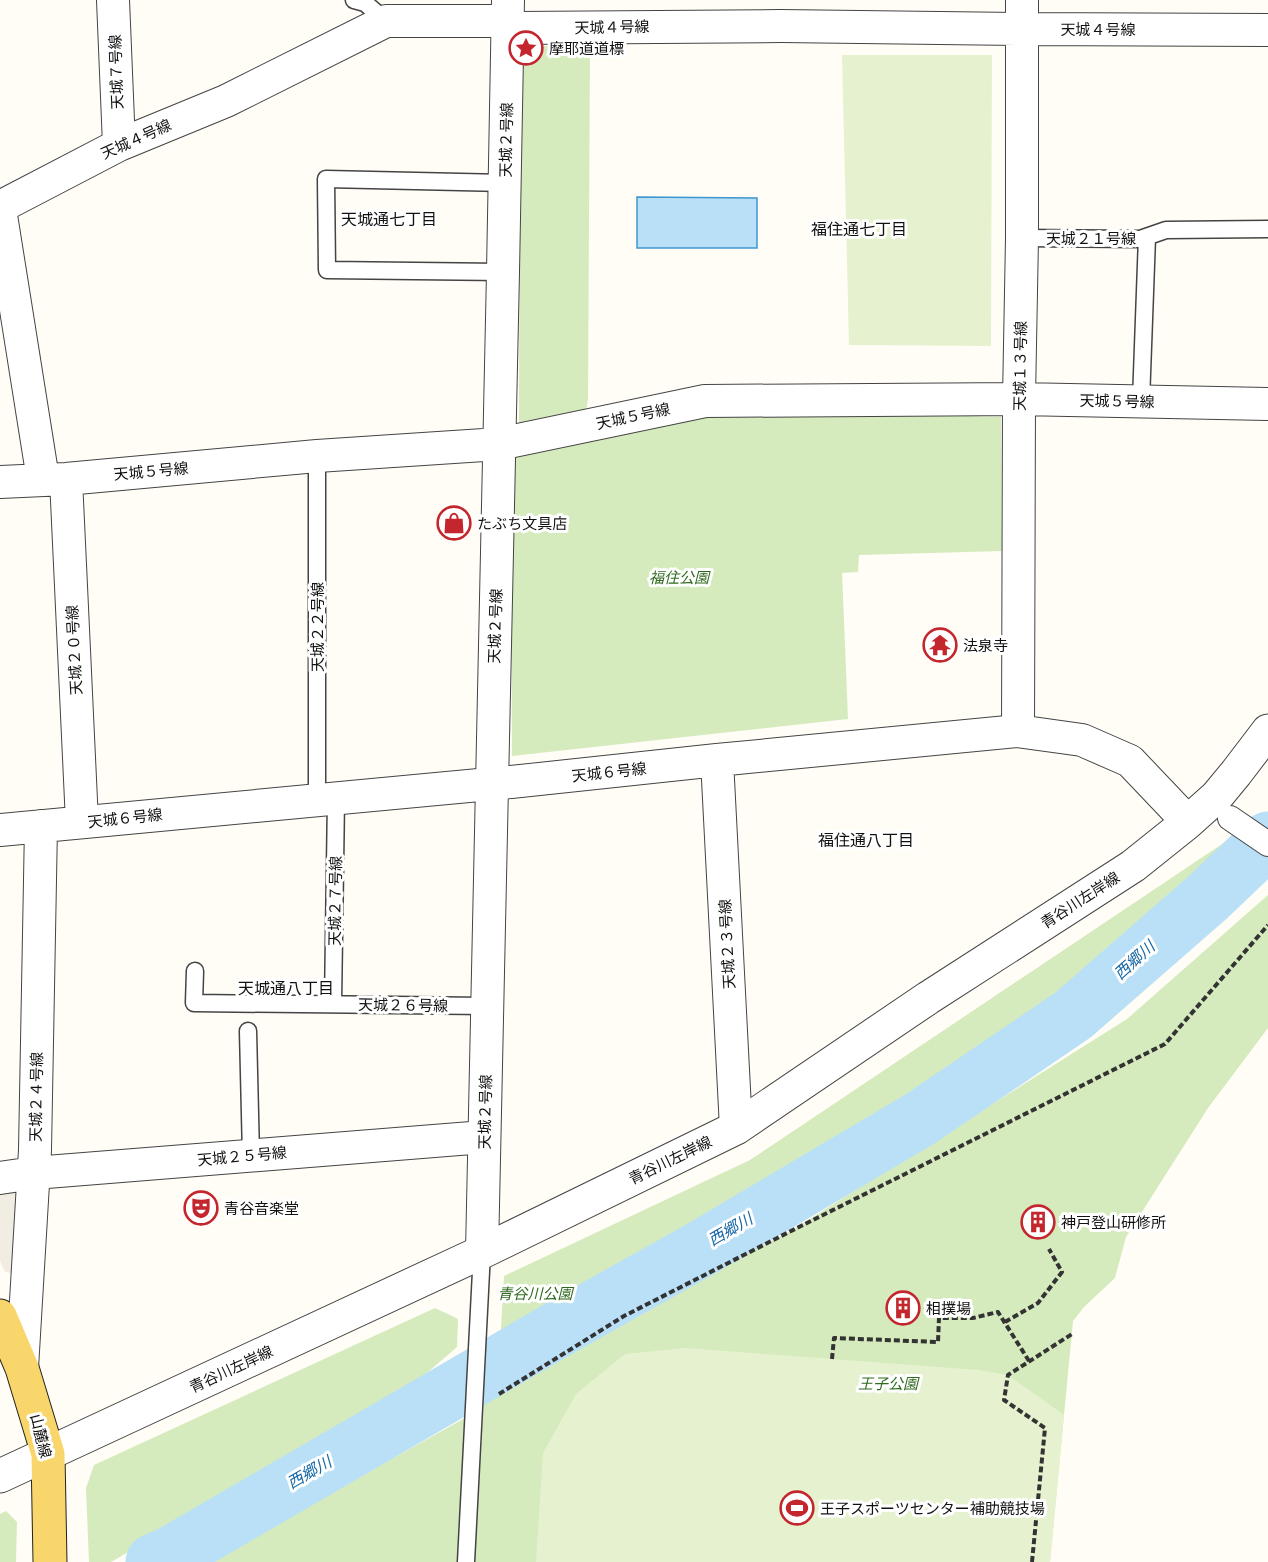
<svg xmlns="http://www.w3.org/2000/svg" width="1268" height="1562" viewBox="0 0 1268 1562" font-family="'Libre Baskerville','Noto Sans JP',serif">
<style>
.green{fill:#d5ebbd}
.pitch{fill:#e6f2cf}
.plaza{fill:#f1ede2}
.water{fill:#b9e0f7;stroke:#3f96cf;stroke-width:1.5}
.lines{fill:none;stroke-linecap:round;stroke-linejoin:round}
.river{stroke:#b9e0f7;stroke-width:57}
.service-casing{stroke:#444;stroke-width:19}
.pedestrian-casing{stroke:#444;stroke-width:26}
.minor-casing{stroke:#444;stroke-width:34}
.tertiary-casing{stroke:#444;stroke-width:35}
.primary-casing{stroke:#222;stroke-width:35}
.path{stroke:#333;stroke-width:4;stroke-dasharray:6 3;stroke-linecap:butt}
.service{stroke:#fff;stroke-width:16}
.pedestrian{stroke:#fff;stroke-width:24}
.minor{stroke:#fff;stroke-width:32}
.tertiary{stroke:#fff;stroke-width:33}
.primary{stroke:#f9d66b;stroke-width:33}
.labels{text-anchor:middle;dominant-baseline:central;stroke-width:6;stroke-linejoin:round;paint-order:stroke}
.street-label{font-size:15px;fill:#111;stroke:#fff}
.poi-label{font-size:15px;fill:#111;stroke:#fff;text-anchor:start}
.park-label{font-size:15px;font-style:italic;fill:#2f6b1f;stroke:#fff}
.neighbourhood-label{font-size:16px;fill:#111;stroke:#fff}
.water-label{font-size:16px;font-style:italic;fill:#1768a6;stroke:#fff}
</style>
<rect width="100%" height="100%" fill="#fffdf5"/>
<path class="green" d="M520 44 590 49 588 399 586 411 519 425Z
M718 408 1001 417 1002 551 859 555 858 572 842 573 848 719 512 756 511 456Z
M1231 838 1237 845 1042 1022 775 1192 500 1345 504 1276 750 1160Z
M1268 895V1028L1208 1108 1126 1237 1115 1278 1084 1307 1073 1321 1050 1562H207L474 1413 491 1399 624 1316 789 1232 1127 1019Z
M435 1308 458 1319 457 1347 399 1397 111 1562H89L86 1488 94 1465Z
M6 1511 17 1522 16 1562H0V1514Z"/>
<path class="pitch" d="M842 55H992L991 346 849 345Z
M686 1348 978 1370 1008 1375 1064 1415 1050 1562H536L543 1453 576 1394 625 1354Z"/>
<path class="plaza" d="M16 1191 21 1195 19 1274 5 1272 0 1261V1192Z"/>
<path class="water" d="M637 197 757 198V248H637Z"/>
<g class="lines">
<path class="river" d="M154 1562 172 1554 567 1324 704 1247 920 1119 1073 1015 1207 898 1268 840"/>
<g class="service-casing">
<path id="service" d="M354 0 365 3 386 21
M1022 238 1140 239 1166 230 1268 229
M503 272 327 270 326 179 505 183
M1141 401 1147 237
M317 456V799
M195 971 194 1003 487 1006
M333 1003 336 798
M248 1031 251 1156
M466 1562 482 1252"/>
</g>
<g class="pedestrian-casing">
<path id="pedestrian" d="M1230 818 1268 844"/>
</g>
<g class="minor-casing">
<path id="minor" d="M113 0 119 145
M0 207 119 145 226 101 386 21H495L507 28H517L781 26 1022 29 1268 30
M0 209 43 479
M66 479 82 822
M0 482 66 479 317 456 499 444 705 401 1019 399 1268 404
M1018 731 1019 399 1022 238V0
M717 760 736 1128
M0 830 511 782 717 760 1018 731 1082 740 1130 761 1188 822
M0 1178 34 1173 484 1137
M482 1252 503 272 508 0
M22 1368 35 1150 41 826"/>
</g>
<g class="tertiary-casing">
<path id="tertiary" d="M0 1476 482 1252 736 1128 928 998 1133 866 1188 822 1217 796 1236 773 1268 731"/>
</g>
<g class="primary-casing">
<path id="primary" d="M0 1316 22 1368 48 1454 50 1562"/>
</g>
<path class="path" d="M1005 1322 1038 1303 1062 1272 1049 1249
M832 1359 834 1338 938 1342 939 1318H973L998 1312 1029 1361
M499 1394 624 1316 789 1232 1165 1044 1268 925
M1032 1562 1045 1428 1004 1400 1008 1375 1072 1334"/>
<use href="#service" class="service"/>
<use href="#pedestrian" class="pedestrian"/>
<use href="#minor" class="minor"/>
<use href="#tertiary" class="tertiary"/>
<use href="#primary" class="primary"/>
</g>
<defs>
<g id="sight-ring" transform="scale(1.725)"><circle r="9.5" fill="#fff" stroke="#c4262e" stroke-width="1.5"/><path d="M0-6L1.8-2.2L6-1.7L2.9 1.2L3.7 5.4L0 3.3L-3.7 5.4L-2.9 1.2L-6-1.7L-1.8-2.2Z" fill="#c4262e"/></g>
<g id="shop-ring" transform="scale(1.725)"><circle r="9.5" fill="#fff" stroke="#c4262e" stroke-width="1.5"/><path d="M-5-2.5h2.3a2.7 3.5 0 0 1 5.4 0H5L5.5 6h-11ZM-1.5-2.5h3a1.5 2.3 0 0 0-3 0Z" fill="#c4262e"/></g>
<g id="temple-ring" transform="scale(1.725)"><circle r="9.5" fill="#fff" stroke="#c4262e" stroke-width="1.5"/><path d="M0-6L5-2H3V0L6.5 2.5H4V6H1.5V3h-3V6H-4V2.5H-6.5L-3 0V-2H-5Z" fill="#c4262e"/></g>
<g id="theatre-ring" transform="scale(1.725)"><circle r="9.5" fill="#fff" stroke="#c4262e" stroke-width="1.5"/><path d="M-5-5.5Q0-4 5-5.5V0Q5 5 0 6Q-5 5-5 0ZM-3.3-2.5H-1v1.5H-3.3ZM1-2.5H3.3v1.5H1ZM-2.8 1Q0 5.5 2.8 1Z" fill="#c4262e"/></g>
<g id="building-ring" transform="scale(1.725)"><circle r="9.5" fill="#fff" stroke="#c4262e" stroke-width="1.5"/><path d="M-4-6H4V6H1V3H-1V6H-4ZM-2.5-4.3h1.7v1.8h-1.7ZM.8-4.3h1.7v1.8H.8ZM-2.5-1h1.7V.8h-1.7ZM.8-1h1.7V.8H.8Z" fill="#c4262e"/></g>
<g id="stadium-ring" transform="scale(1.725)"><circle r="9.5" fill="#fff" stroke="#c4262e" stroke-width="1.5"/><path d="M0-5a6.5 5 0 1 0 0 10a6.5 5 0 1 0 0-10ZM-3.5-1.8h7v3.6h-7Z" fill="#c4262e"/></g>
</defs>
<g fill-rule="evenodd">
<use href="#sight-ring" x="526" y="48"/>
<use href="#shop-ring" x="454" y="523"/>
<use href="#temple-ring" x="940" y="645"/>
<use href="#theatre-ring" x="201" y="1208"/>
<use href="#building-ring" x="1038" y="1222"/>
<use href="#building-ring" x="903" y="1308"/>
<use href="#stadium-ring" x="797" y="1508"/>
</g>
<g class="labels">
<g class="street-label">
<text transform="translate(612 27) rotate(-1)">天城４号線</text>
<text x="1098" y="29">天城４号線</text>
<text transform="translate(116 72) rotate(-92)">天城７号線</text>
<text transform="translate(136 139) rotate(-24)">天城４号線</text>
<text transform="translate(506 140) rotate(-89)">天城２号線</text>
<text x="1091" y="238">天城２１号線</text>
<text transform="translate(1020 366) rotate(-89)">天城１３号線</text>
<text transform="translate(1117 401) rotate(1)">天城５号線</text>
<text transform="translate(633 416) rotate(-12)">天城５号線</text>
<text transform="translate(151 471) rotate(-5)">天城５号線</text>
<text transform="translate(495 626) rotate(-88)">天城２号線</text>
<text transform="translate(317 627) rotate(-90)">天城２２号線</text>
<text transform="translate(74 650) rotate(-93)">天城２０号線</text>
<text transform="translate(609 772) rotate(-6)">天城６号線</text>
<text transform="translate(125 818) rotate(-6)">天城６号線</text>
<text transform="translate(1080 900) rotate(-33)">青谷川左岸線</text>
<text transform="translate(335 901) rotate(-89)">天城２７号線</text>
<text transform="translate(727 944) rotate(-93)">天城２３号線</text>
<text transform="translate(403 1005) rotate(1)">天城２６号線</text>
<text transform="translate(36 1097) rotate(-89)">天城２４号線</text>
<text transform="translate(485 1112) rotate(-89)">天城２号線</text>
<text transform="translate(242 1156) rotate(-5)">天城２５号線</text>
<text transform="translate(670 1160) rotate(-26)">青谷川左岸線</text>
<text transform="translate(231 1369) rotate(-25)">青谷川左岸線</text>
<text transform="translate(41 1436) rotate(76)">山麓線</text>
</g>
<g class="poi-label">
<text x="549" y="48">摩耶道道標</text>
<text x="477" y="523">たぶち文具店</text>
<text x="963" y="645">法泉寺</text>
<text x="224" y="1208">青谷音楽堂</text>
<text x="1061" y="1222">神戸登山研修所</text>
<text x="926" y="1308">相撲場</text>
<text x="820" y="1508">王子スポーツセンター補助競技場</text>
</g>
<g class="park-label">
<text x="679" y="577">福住公園</text>
<text x="535" y="1293">青谷川公園</text>
<text x="888" y="1383">王子公園</text>
</g>
<g class="neighbourhood-label">
<text x="389" y="219">天城通七丁目</text>
<text x="859" y="229">福住通七丁目</text>
<text x="866" y="840">福住通八丁目</text>
<text x="286" y="988">天城通八丁目</text>
</g>
<g class="water-label">
<text transform="translate(1134 960) rotate(-42)">西郷川</text>
<text transform="translate(730 1229) rotate(-30)">西郷川</text>
<text transform="translate(309 1472) rotate(-30)">西郷川</text>
</g>
</g>
</svg>
